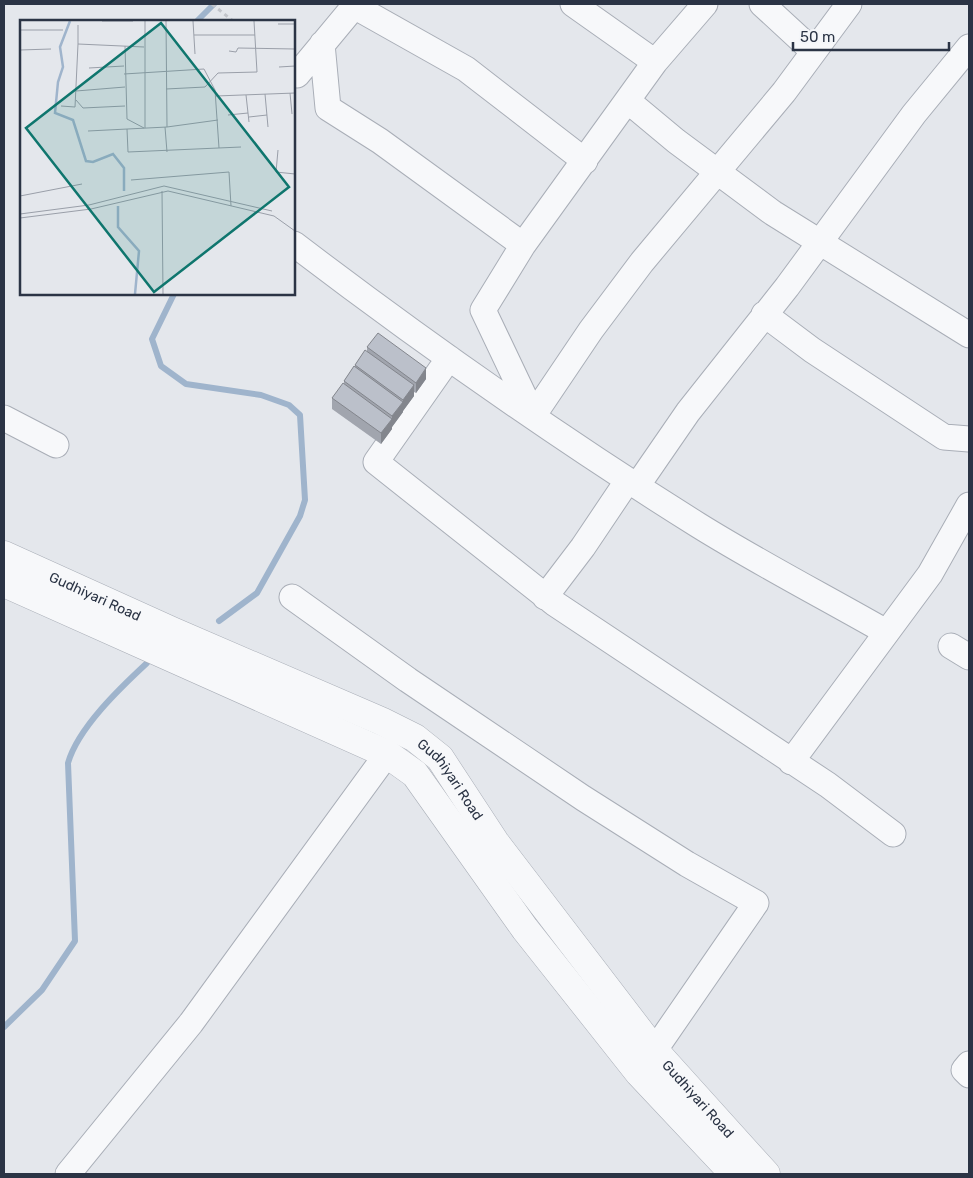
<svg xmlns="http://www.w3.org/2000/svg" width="973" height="1178" viewBox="0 0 973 1178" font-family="Rubik,sans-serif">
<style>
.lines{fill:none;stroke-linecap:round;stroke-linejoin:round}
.stream{stroke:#9fb4cc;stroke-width:6}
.minor-casing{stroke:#a9aeb7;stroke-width:27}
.tertiary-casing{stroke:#a9aeb7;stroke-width:29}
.path{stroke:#c2c5cb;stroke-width:3;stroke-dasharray:4 4;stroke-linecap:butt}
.minor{stroke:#f7f8fa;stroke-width:25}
.tertiary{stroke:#f7f8fa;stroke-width:28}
.wall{fill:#a1a5ae}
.shaded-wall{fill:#83868d}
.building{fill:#bbc0ca;stroke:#83868d}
.labels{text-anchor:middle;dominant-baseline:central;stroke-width:4;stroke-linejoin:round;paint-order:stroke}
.street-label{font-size:14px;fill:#2b3445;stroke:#f4f6f9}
.inset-river{fill:none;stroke:#9fb4cc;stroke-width:2.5}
.inset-road{fill:none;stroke:#9a9fa9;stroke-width:1}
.view{fill:#0f766e;fill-opacity:0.15;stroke:#0f766e;stroke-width:2.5}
.inset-edge{fill:none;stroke:#2b3445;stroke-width:2.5}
</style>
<rect width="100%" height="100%" fill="#e4e7ec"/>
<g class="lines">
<path class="stream" d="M197 21 214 4
M174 294 152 339 161 366 186 384 261 395 289 405 300 415 305 500 300 516 257 593 219 621
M4 1027 42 990 75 941 68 763C78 728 120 688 147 663"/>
<g class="minor-casing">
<path id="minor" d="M573 4 655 62
M762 4 813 51
M354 6 466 69 585 161
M322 44 328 108 380 141 523 245
M294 72 297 75 356 4
M628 101 676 141 773 213 969 335
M294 244C424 343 559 438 698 525 759 563 823 596 886 632
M764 314 812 350 944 437 969 439
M449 358 376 462 554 603 828 785 893 834
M533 415 483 310 523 245 655 62 705 4
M533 416 591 330 642 262 784 92 849 4
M4 418 56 445
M637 486 688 412 787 287 914 114 969 47
M292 597 408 680 583 798 687 864 756 903 643 1067
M545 597 583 547 628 480
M951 646 969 657
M791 762 930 574 969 505
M969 1064 964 1070 969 1075
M68 1174 191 1023 387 754"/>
</g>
<g class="tertiary-casing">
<g id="tertiary">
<path id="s1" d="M4 555 172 631 381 721 415 738 440 758 495 842 654 1050 766 1174"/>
<path d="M4 583 387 754 415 774 525 929 639 1073 734 1174"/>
</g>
</g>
<path class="path" d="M212 4 233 21"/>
<use href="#minor" class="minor"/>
<use href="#tertiary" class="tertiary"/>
</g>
<path class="wall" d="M367 347 426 379 416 393 414 392V396L403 411V412L392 427V429L381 444 332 409V398L344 384V381L355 366V365L367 351Z"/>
<path class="shaded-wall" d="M426 368V379L416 393V383Z
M414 385V396L403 411V400Z
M403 402V412L392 427V416Z
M392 419V429L381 444V433Z"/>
<path class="building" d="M378 333 426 368 416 383 367 347Z
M365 350 414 385 403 400 355 365Z
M354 366 403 402 392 416 344 381Z
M343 383 392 419 381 433 332 398Z"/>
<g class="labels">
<g class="street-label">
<text stroke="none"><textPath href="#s1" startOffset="100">Gudhiyari Road</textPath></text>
<text stroke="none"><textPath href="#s1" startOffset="505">Gudhiyari Road</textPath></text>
<text stroke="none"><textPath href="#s1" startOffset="910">Gudhiyari Road</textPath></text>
</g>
</g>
<g transform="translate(20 20)">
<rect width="275" height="275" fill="#e4e7ec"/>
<path class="inset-river" d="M50 1 40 27 43 47 38 62 35 93 53 100 66 141 73 142 93 134 104 148V171M98 186V207L119 231 115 274"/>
<path class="inset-road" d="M82 1H113M125 1V108M146 1 147 107M173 1 175 34M258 4H275M58 5V24M0 10H43M174 15H235M105 26 107 99 124 108M0 30 31 29M209 31 216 32 218 28 275 29M259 47 275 46M69 48 104 46M104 54 184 49 195 70 199 128M146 69 185 67 198 53 237 52 234 1M56 71 105 67M270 73 272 94M245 74 248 107M226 75 229 102M196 76 275 73M56 80 63 88 105 86M41 86 55 87 58 24 124 27M208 95 228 93M229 97 247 95M145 107 147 132M107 109 108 132 221 127M68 111 147 107 198 100M258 130 256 152 275 154M111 160 209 152 211 186M142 171 143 274M0 176 62 164M0 194 69 185 144 166 252 191M0 198 71 189 148 171 254 196 275 211"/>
<path class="view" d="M141 3 269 167 134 272 6 108Z"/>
<rect width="275" height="275" class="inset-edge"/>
</g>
<rect width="973" height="1178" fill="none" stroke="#2b3445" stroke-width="10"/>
<path d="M793 42v8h156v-8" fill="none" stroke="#2b3445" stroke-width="2.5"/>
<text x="800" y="42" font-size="15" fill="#2b3445" stroke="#f4f6f9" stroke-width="4" paint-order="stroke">50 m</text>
</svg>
